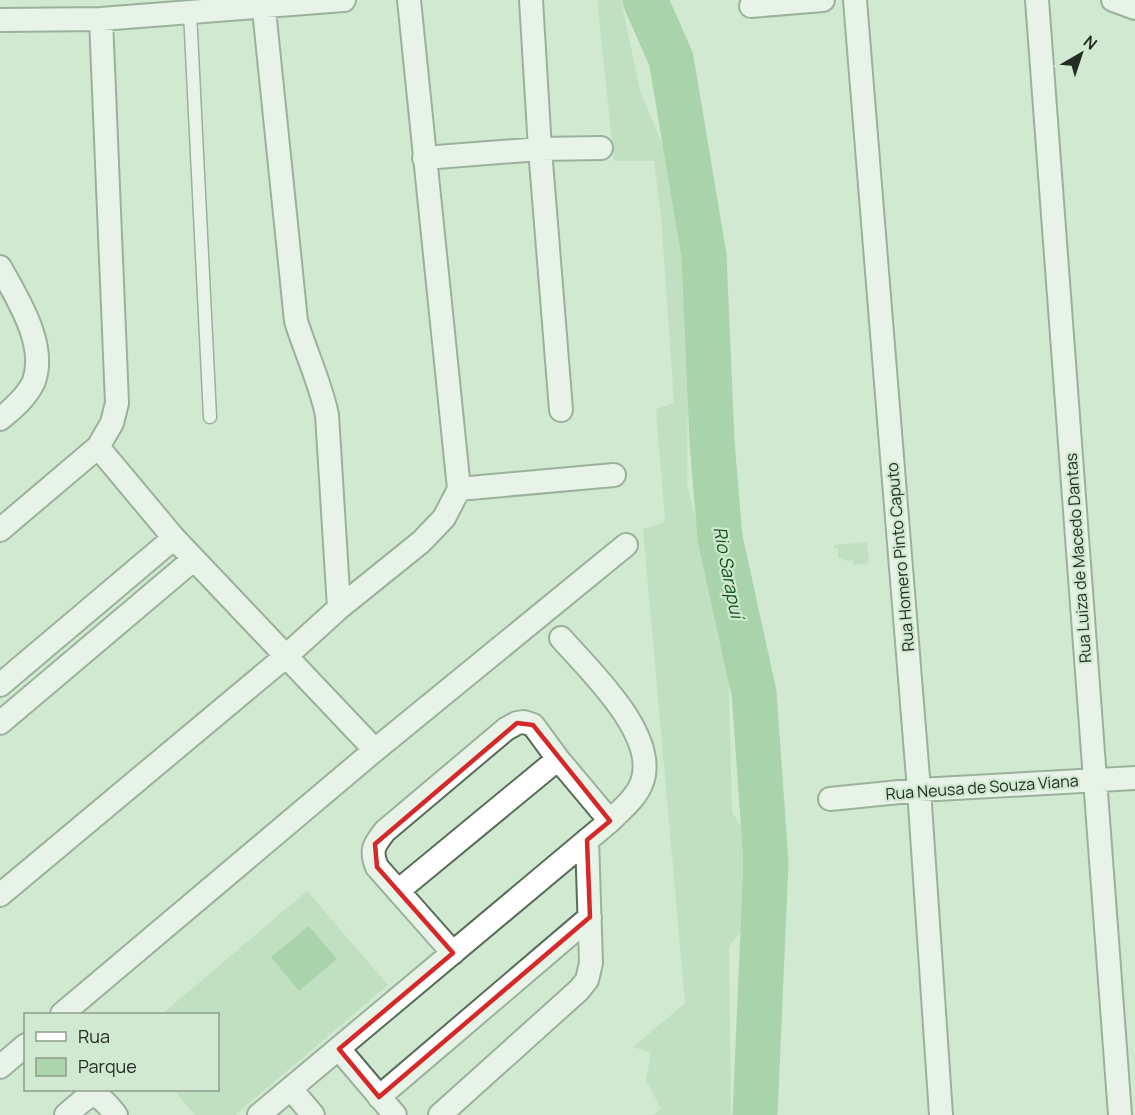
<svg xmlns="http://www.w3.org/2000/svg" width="1135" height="1115" viewBox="0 0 1135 1115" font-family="Manrope,sans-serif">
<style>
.green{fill:#add5ad}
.water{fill:#79b87b}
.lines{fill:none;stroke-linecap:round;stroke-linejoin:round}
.river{stroke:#79b87b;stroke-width:45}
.lane-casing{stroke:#586d58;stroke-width:15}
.street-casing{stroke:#586d58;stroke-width:26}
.lane{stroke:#fff;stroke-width:12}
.street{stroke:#fff;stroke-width:22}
.marked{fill:none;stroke:#d62828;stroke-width:4.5;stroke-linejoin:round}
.labels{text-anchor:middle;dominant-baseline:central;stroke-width:4.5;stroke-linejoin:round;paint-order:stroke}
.street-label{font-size:16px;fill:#242d24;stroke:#d1e9d1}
.water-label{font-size:18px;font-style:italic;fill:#0f5319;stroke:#d1e9d1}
</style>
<rect width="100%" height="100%" fill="#d1e9d1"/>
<path class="green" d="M597 0H621L640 91 677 179 689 287 687 484 728 649 732 812 755 849 751 919 729 947 731 1115H652L661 1109 646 1080 651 1053 633 1047 685 1003 643 529 665 522 656 409 674 403 661 216 654 161H614Z
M867 542 869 563 853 565V560L845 561 844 558H838V548H834V545Z
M307 891 388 985 235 1115H195L174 1090H218V1014H162Z"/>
<path class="water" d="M309 926 337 959 299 991 271 957Z"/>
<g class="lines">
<path class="river" d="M645 0 671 59 704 255 712 442 720 538 754 693 766 862 755 1115"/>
<g class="lane-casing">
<path id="lane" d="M190 12 210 417"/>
</g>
<g class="street-casing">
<path id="street" d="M263 0 296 321C306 353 320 382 327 415L339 608
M531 0 540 149 561 410
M855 0 919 790 941 1115
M1037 0 1120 1115
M1113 0 1135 8
M751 6 823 0
M0 20 101 19 344 0
M424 158 540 149 601 148
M0 267C17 298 47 344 34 381 28 395 12 410 0 419
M98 447 174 538 375 750
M459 489 614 475
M0 530 98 447 112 423 117 403 101 19
M0 685 174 538
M0 723 194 559
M830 799 919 790 1135 778
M398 891 558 759
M0 895 285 657 339 608 421 542 444 518 459 489 409 0
M453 953 377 867C370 850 374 845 385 831L506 729 517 723 524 722 533 725 558 759 610 821
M62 1014 375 750 626 545
M339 1049 395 1115
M0 1067 26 1045
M291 1089 313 1115
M379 1097 590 917
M66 1115C91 1094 93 1086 116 1115
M259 1115 610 821C622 809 637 797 642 782 659 735 589 670 561 638
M440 1115 579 990 587 980 591 963 587 840"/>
</g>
<use href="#lane" class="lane"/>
<use href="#street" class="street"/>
</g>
<path d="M0 0H1135V1115H0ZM517 723 533 725 610 821 587 840 590 917 379 1097 339 1049 453 953 377 867 375 844Z" fill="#d1e9d1" fill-opacity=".55" fill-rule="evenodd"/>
<path class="marked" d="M517 723 533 725 610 821 587 840 590 917 379 1097 339 1049 453 953 377 867 375 844Z"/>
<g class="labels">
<g class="street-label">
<text transform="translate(900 557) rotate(-95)">Rua Homero Pinto Caputo</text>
<text transform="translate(1078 558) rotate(-94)">Rua Luiza de Macedo Dantas</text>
<text transform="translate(982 787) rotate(-4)">Rua Neusa de Souza Viana</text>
</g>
<g class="water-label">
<text transform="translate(729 572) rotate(79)">Rio Sarapuí</text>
</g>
</g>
<rect x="24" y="1013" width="195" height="78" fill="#d1e9d1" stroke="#8c9e8c" stroke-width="1.5"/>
<rect x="36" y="1032" width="30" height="9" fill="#ffffff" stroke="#8c9e8c" stroke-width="1.5"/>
<text x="78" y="1043" font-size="18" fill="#242d24">Rua</text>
<rect x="36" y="1058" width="30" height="18" fill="#add5ad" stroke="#8c9e8c" stroke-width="1.5"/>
<text x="78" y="1073" font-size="18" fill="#242d24">Parque</text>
<g transform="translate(1081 54) rotate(39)" stroke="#d1e9d1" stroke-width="4.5" paint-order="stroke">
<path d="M0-4.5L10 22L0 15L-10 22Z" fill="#242d24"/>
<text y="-9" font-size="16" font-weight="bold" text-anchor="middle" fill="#242d24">N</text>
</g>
</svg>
